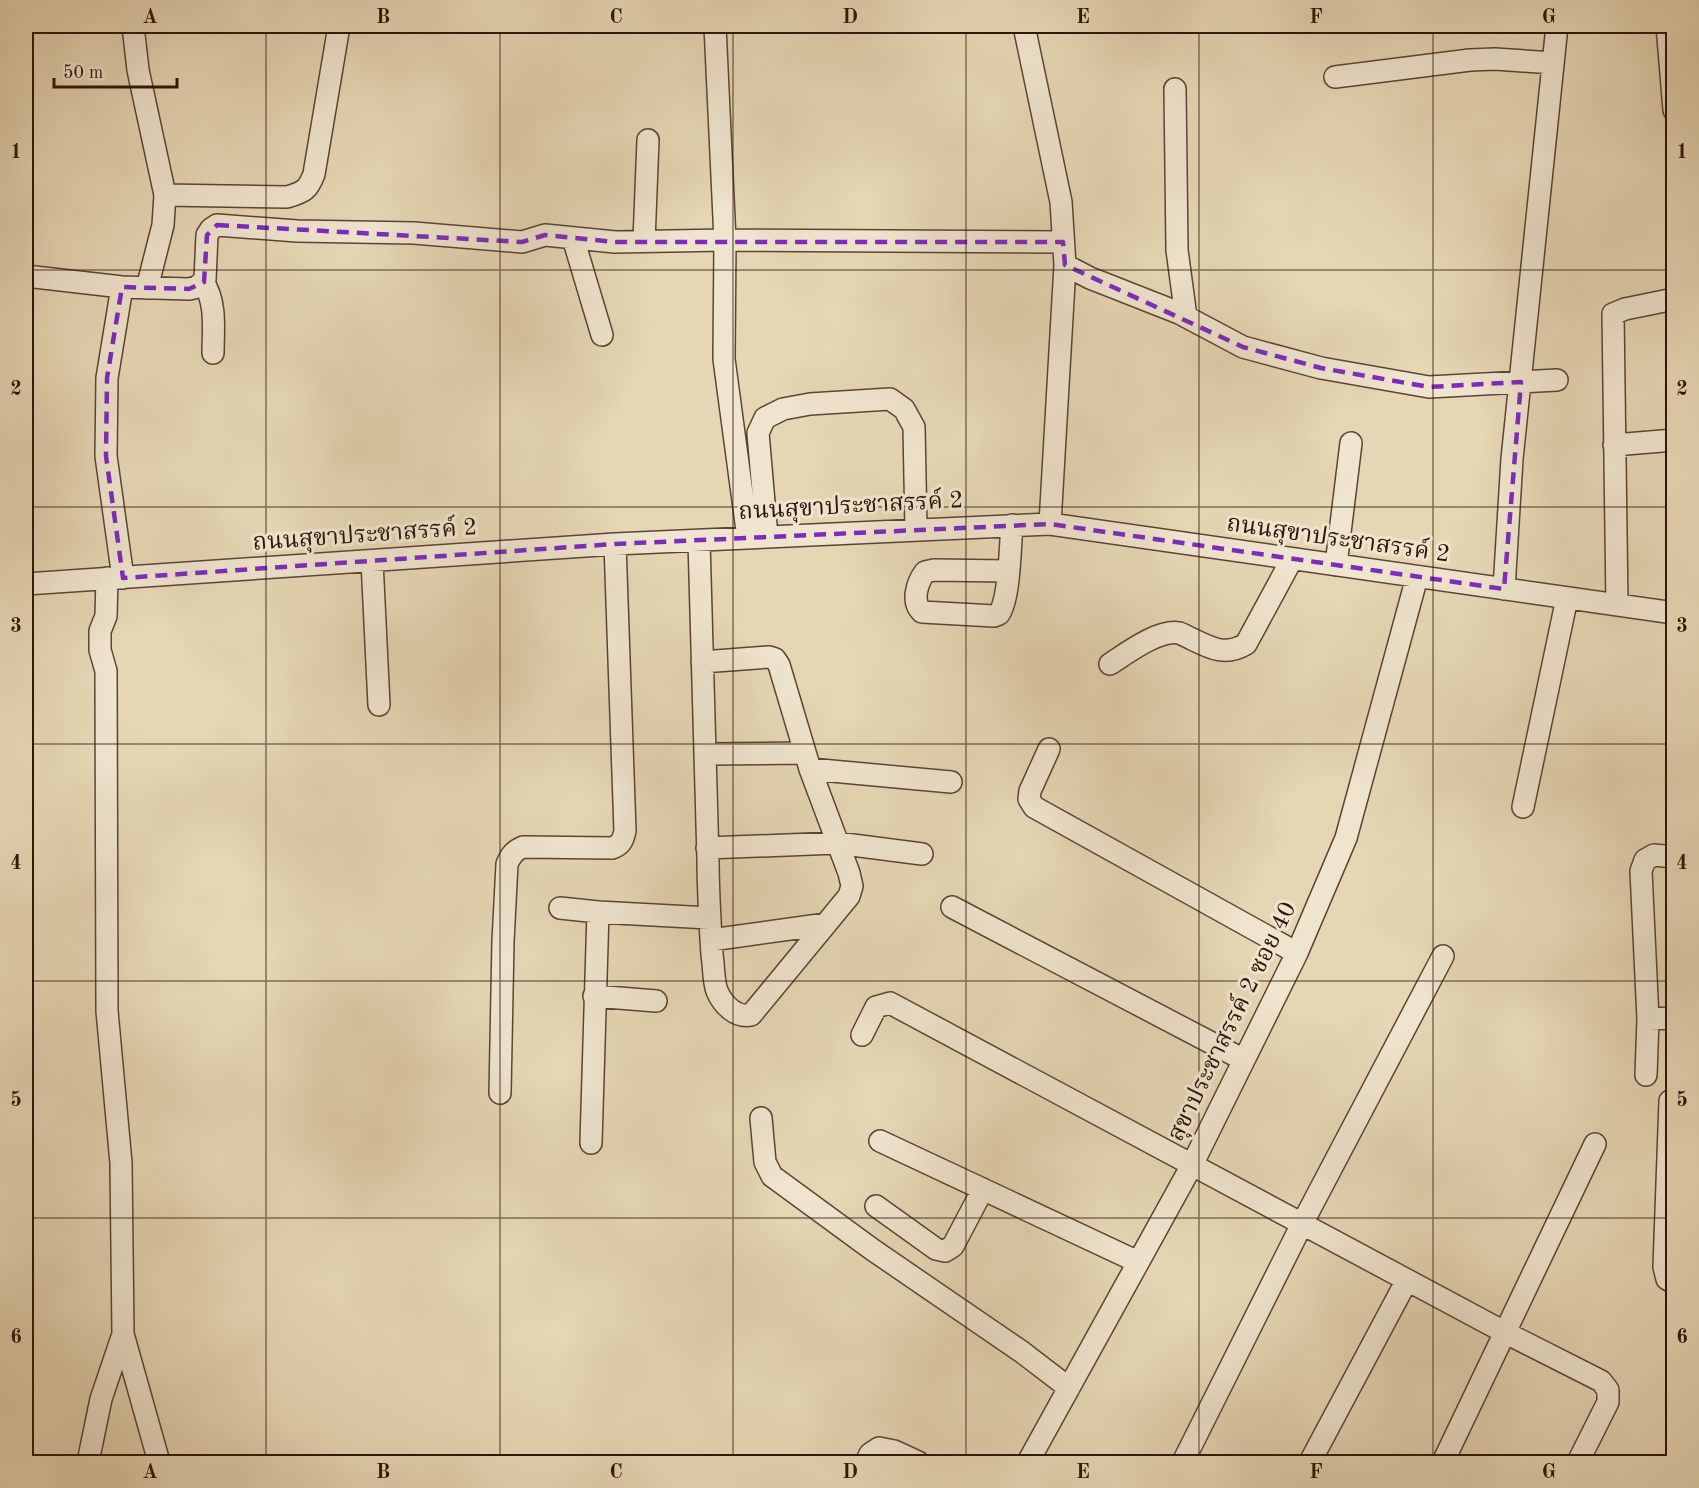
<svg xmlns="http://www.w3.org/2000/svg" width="1699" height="1488" viewBox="0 0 1699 1488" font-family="'Old Standard TT','Noto Serif Thai',serif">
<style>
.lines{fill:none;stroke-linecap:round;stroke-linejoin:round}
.minor-casing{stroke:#5c4434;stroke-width:24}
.minor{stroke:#efe4ce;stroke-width:21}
.marked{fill:none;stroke:#7b2cbf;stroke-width:4.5;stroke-dasharray:12 8;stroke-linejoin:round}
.grid{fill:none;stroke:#2e140a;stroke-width:1.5;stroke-opacity:0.55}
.labels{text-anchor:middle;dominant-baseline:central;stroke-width:6;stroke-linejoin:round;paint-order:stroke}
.street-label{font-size:24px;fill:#2e140a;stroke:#efe4ce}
.neatline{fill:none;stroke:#2e140a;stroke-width:2}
.grid-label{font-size:20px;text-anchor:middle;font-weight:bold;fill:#2e140a}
</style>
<rect width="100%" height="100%" fill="#e6d6b4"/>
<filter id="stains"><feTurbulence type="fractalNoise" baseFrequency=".00333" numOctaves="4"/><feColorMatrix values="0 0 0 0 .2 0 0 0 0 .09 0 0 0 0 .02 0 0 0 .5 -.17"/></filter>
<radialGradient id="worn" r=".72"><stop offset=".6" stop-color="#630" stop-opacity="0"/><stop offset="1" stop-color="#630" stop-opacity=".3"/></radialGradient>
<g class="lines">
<g class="minor-casing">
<path id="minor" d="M133 26 138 70 165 195 163 225 147 288
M715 26 725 240 724 359 748 538
M1024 26 1061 202 1065 265 1050 524
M1667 26 1674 110
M1335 77 1470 60 1495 59 1553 63
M1175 89 1177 250 1186 317
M165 195 287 197C304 192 308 190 314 174L339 26
M573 238 602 335
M644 241 648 140
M1065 265 1090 278 1179 313 1243 347 1321 368 1429 387 1557 380
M26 276 122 287 189 289 197 287 205 280 207 235 211 229 217 225 297 231 414 233 522 242 545 235 615 242 725 240 1063 242
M203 282C217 302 213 331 213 353
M122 287 107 378 106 456 123 578
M1614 445 1674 440
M767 537 758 433 765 418 783 409 810 404 890 399 904 409 914 427 916 529
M699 541C702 647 705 753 708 859 708 891 710 923 712 955 714 966 713 980 717 991 723 1005 736 1018 751 1015L849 896 852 886 849 873 810 769 779 665 775 659 769 657 702 662
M372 561 379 705
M1336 565 1351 443
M1007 571 934 570 925 572C917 583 911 602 922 612L994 616 999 614C1010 598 1010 546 1012 525
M107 578 106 616 100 631V650L106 671 107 1011 121 1163 123 1334 159 1462
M26 584 615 544 1050 524 1674 613
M1504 589 1512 459 1557 26
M1617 605 1613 314 1625 309 1674 299
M1110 664C1127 653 1159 629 1179 633 1183 634 1189 638 1192 639 1212 649 1226 656 1246 644L1292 559
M1049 749 1030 791 1029 799 1034 807 1297 953
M705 754 805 753
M810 769 951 782
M1523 807 1567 598
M707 848 837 843 922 854
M952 907 1244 1060
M560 908 598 912 709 918
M711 940 826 924
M594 996 656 1001
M1648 1019 1674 1018
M862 1035 876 1007 890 1003 1506 1333 1601 1381 1608 1390V1402L1578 1462
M1646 1075 1648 1019 1641 871 1645 860 1654 855 1674 857
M500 1093 503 941 507 864C511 855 514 851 523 847L612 848C621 845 623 840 625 831L615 544
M1670 1101 1664 1267 1667 1279 1674 1283
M761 1118 765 1162 772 1176 873 1250 1022 1352 1069 1388
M880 1141 1138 1262
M591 1143 598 912
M876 1206 936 1249 945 1251 953 1246 983 1189
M88 1462 101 1399 123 1334
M866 1462 870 1454 879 1448 894 1451 918 1462
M1028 1462 1192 1165 1297 953 1346 838 1417 577
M1183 1462 1302 1224 1443 956
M1310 1462 1407 1280
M1443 1462 1595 1144"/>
</g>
<use href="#minor" class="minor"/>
</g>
<path class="marked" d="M217 225 522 242 545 235 615 242H1063L1065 265 1243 347 1321 368 1429 387 1521 382 1504 589 1050 524 615 544 123 578 106 456 107 378 122 287 189 289 204 282 207 235Z"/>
<path class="grid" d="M266 26V1462M500 26V1462M733 26V1462M966 26V1462M1199 26V1462M1433 26V1462M26 270H1674M26 507H1674M26 744H1674M26 981H1674M26 1218H1674"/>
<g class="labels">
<g class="street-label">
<text transform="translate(851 507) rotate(-3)">ถนนสุขาประชาสรรค์ 2</text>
<text transform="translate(365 536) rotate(-4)">ถนนสุขาประชาสรรค์ 2</text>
<text transform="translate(1338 540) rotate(8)">ถนนสุขาประชาสรรค์ 2</text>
<text transform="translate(1233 1022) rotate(-64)">สุขาประชาสรรค์ 2 ซอย 40</text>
</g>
</g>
<rect width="1699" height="1488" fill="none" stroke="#e6d6b4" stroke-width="66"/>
<path d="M54 78v9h123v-9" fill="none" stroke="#2e140a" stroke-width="3"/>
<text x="63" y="78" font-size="18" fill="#2e140a" stroke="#efe4ce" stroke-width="4.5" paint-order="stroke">50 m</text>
<rect x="33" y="33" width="1633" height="1422" class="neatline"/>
<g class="grid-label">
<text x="150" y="23">A</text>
<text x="383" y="23">B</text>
<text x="616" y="23">C</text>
<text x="850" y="23">D</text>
<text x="1083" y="23">E</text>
<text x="1316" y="23">F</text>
<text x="1549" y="23">G</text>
<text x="16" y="158">1</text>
<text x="1682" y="158">1</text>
<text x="16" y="395">2</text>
<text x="1682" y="395">2</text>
<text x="16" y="632">3</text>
<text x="1682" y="632">3</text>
<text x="16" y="869">4</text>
<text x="1682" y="869">4</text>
<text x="16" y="1106">5</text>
<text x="1682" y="1106">5</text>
<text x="16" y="1343">6</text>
<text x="1682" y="1343">6</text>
<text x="150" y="1478">A</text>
<text x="383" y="1478">B</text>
<text x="616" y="1478">C</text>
<text x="850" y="1478">D</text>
<text x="1083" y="1478">E</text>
<text x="1316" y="1478">F</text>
<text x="1549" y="1478">G</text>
</g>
<rect width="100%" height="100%" filter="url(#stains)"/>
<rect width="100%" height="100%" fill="url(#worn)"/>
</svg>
